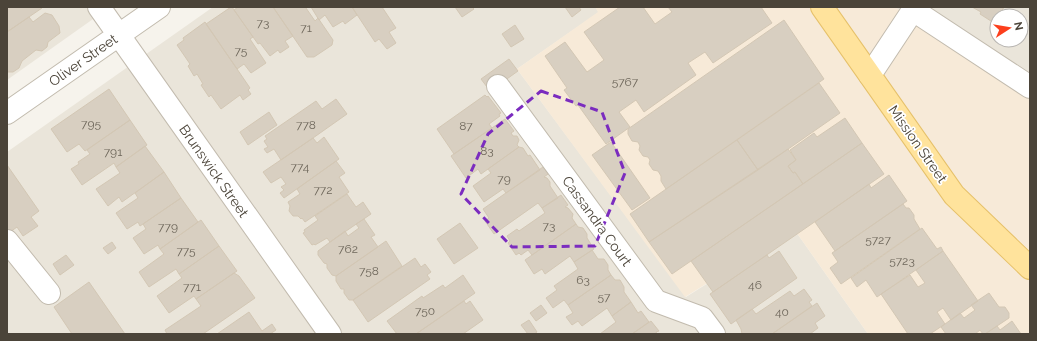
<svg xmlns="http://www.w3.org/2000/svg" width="1037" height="341" viewBox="0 0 1037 341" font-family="Raleway,sans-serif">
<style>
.residential{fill:#eae5da;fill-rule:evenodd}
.commercial{fill:#f7ead8}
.building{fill:#d8cfc1;stroke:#d3c7b4}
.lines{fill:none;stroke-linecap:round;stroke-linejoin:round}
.minor-casing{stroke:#c2bbae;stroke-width:24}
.major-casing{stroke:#e6c16a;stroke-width:24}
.minor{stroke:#fff;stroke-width:22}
.major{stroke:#ffe39c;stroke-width:22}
.marked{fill:none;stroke:#7b2cbf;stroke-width:3;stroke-dasharray:8 5;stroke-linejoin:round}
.labels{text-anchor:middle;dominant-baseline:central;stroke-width:3.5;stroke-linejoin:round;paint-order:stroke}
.number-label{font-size:12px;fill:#6e675b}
.street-label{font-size:14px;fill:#4b4439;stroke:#fff}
</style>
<rect width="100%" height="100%" fill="#f6f3ec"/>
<path class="residential" d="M7 7H110L7 80Z
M213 7H595L599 12 517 69 686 297 794 229 868 334H7V152Z
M895 7H1030V98ZM997 16H1021V40H997Z"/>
<path class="commercial" d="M595 7H895L1030 98V334H868L794 229 685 297 517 69 598 12Z"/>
<path class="building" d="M7 7H42V8L7 32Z
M231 7H232L253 37 250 39 266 63 251 73 244 64 237 69 206 24Z
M238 7H273L293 36 285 41 289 47 280 53 278 50 270 56 260 43 258 44 234 10Z
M273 7H307L306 8 315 21 318 18 333 40 332 45 314 57H307Z
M311 7H352L357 15 345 24 343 21 333 27 325 15 319 20Z
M352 7H382L396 28 389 32 396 43 387 49 379 39 375 42Z
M455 7H472L474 9 462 17Z
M565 7H579L581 10 572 17Z
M620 7H643L655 24 672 12 668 7H761L772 23 713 63 705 52 688 63 696 75 644 112 636 100 619 112 630 127 606 144 578 105 576 106 564 90 567 88 545 56 565 42 587 72 604 60 584 32Z
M972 7H1004L999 16H997V19L994 23 980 14 981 12Z
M45 13 52 15 59 26 60 33 48 42 47 47 42 51 36 50 22 61 19 68 13 72H7V32L29 17 33 22Z
M784 20 824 79 666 189 661 181V176L658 171 653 170 649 164 650 160 648 157 643 156 639 150 640 146 638 142 632 141 628 134V129Z
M205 22 250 88 248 90 251 94 243 100 240 95 221 109 211 95 209 97 201 85 203 84 197 74 194 76 188 66 190 64 177 45 184 40 183 38Z
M515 25 524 39 511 47 502 34Z
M509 59 518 71 490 91 481 79Z
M819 83 840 113 758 170 737 140Z
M109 89 130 120 85 151 79 144 67 152 51 129Z
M485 95 487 97 488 96 501 113 499 114 500 116 489 124 492 128 454 154 437 129Z
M336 99 347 114 313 138 281 160 274 149 267 153 264 149 268 147 264 141 267 139 265 136 316 101 322 109Z
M269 112 277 125 248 145 240 132Z
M845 118 862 143 803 184 795 172 793 173 788 166 796 160 790 150 814 133 817 137Z
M505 119 514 131 511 133 513 136H517L519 140 517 145 519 147 481 174 478 169 466 178 451 156Z
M130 120 147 145 116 167 114 163 82 185 71 169 79 164 78 162 90 154 87 150Z
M324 137 339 159 284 198 280 193 284 190 281 187 286 184 281 177 271 183 263 172 313 138 317 143Z
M737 140 758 170 649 242 630 214Z
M611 142 650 198 632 210 592 155Z
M862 143 884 174 713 292 691 261Z
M145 146 164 172 122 202 119 197 108 206 96 189 120 173 116 167Z
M519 147 523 148 528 156 530 155 540 170 506 193 503 189 484 202 473 186 491 173 488 169Z
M788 149 796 160 788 166 793 173 795 172 803 184 672 274 649 242Z
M336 161 345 173 339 177 349 192 305 222 302 218 301 219 298 216H293L289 211 290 206 288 202 300 194 297 189Z
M7 165 39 211 31 217 38 226 23 236 17 227 10 232 7 228Z
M543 167 548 174 544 177 547 178 550 182V186L558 198 542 208 538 203 494 234 485 221 489 218 483 209Z
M164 172 181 198 140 226 138 222 127 229 116 213 138 198 135 193Z
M889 175 907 201 835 251 815 222 869 184 871 188Z
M347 194 356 207 363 202 371 214 330 242 327 238 315 245 314 244 312 245 303 233 305 232 304 230 318 220 315 216Z
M561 195 568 205 565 207 568 208 573 214 572 218 576 224 532 255 528 250 521 255 519 253 516 255 508 243 510 241 507 236 517 229 519 231 545 213 542 208Z
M181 198 198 222 160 249 158 245 144 254 133 238 146 229 143 224Z
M903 204 906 208H909L914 215V219L920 229 841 284 830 268 838 262 832 253Z
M364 219 375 235 371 237 378 247 336 276 332 275 327 268V264L324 263 318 255V251L345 231 348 236 359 228 356 224Z
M201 220 219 246 179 274 176 269 149 287 139 272 164 254 160 249Z
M460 223 478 248 454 264 437 239Z
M576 224 578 227 583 228 587 234V238L594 249 574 262 570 256 545 274 542 269 534 274 525 260Z
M922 228 937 249 941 247 943 251 877 297 866 280 857 287 851 278Z
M386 241 402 266 353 300H349L344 293V289H341L336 281V276Z
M112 242 116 248 108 254 103 248Z
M219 246 237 271 196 299 194 296 169 313 157 296 182 278 179 274Z
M592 250 598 259H604L608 265V270L611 275 568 305 564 300 553 308 546 298 557 290 554 286 578 269 574 262Z
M779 251 797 278 731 324 710 294 767 255 769 258Z
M943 251 978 301 951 320 943 308 937 312 945 324 930 334H908L881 294 910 275 918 287 925 283 916 270Z
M66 255 74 265 60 275 53 264Z
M415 258 421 267 425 264 431 272 427 275 430 279 368 322 353 300Z
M234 273 239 276 255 298 203 334H167L165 330 201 306 196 299Z
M463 275 475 293 416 334H397L387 321 422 296 423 298 443 285 445 288Z
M611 275 615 280H620L624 287V292L631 302 612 316 607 308 582 326 578 321 572 325 566 317 573 313 568 305Z
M89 282 125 334H72L54 307Z
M804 289 812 300 809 302 812 306 772 334H742L741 329 736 320 752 309 756 314 790 291 794 296Z
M989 293 999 307H1005L1009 313V318L985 334H983L980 330 975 334H946L941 327 960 313 964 318 975 310 971 305Z
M464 301 466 304 470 301 483 320 463 334H416Z
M631 302 638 313 641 311 649 322 632 334H600L616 322 612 316Z
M817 303 825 316 815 323 818 328 810 334H772Z
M541 305 547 313 536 321 530 313Z
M249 312 262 331 272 324 276 330 270 334H217Z
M529 320 537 332 534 334H528L521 325Z
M651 321 659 331 656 332 657 334H632Z
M1012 321 1021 334H985L997 326 1000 330Z"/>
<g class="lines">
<g class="minor-casing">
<path id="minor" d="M99 7 330 334
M913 10 1030 87
M870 75 915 7
M498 86 656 301 702 318 714 334
M7 113 159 7
M7 241 49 293"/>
</g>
<g class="major-casing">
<path id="major" d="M822 7 954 195 1030 268"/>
</g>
<use href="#minor" class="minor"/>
<use href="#major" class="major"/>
</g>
<path class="marked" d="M541 91 602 112 625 173 595 246 512 247 461 194 488 134Z"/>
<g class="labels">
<g class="number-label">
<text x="263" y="23">73</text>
<text x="306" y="28">71</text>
<text x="241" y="51">75</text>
<text x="625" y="82">5767</text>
<text x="91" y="124">795</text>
<text x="306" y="125">778</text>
<text x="466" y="126">87</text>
<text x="487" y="151">83</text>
<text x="113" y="152">791</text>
<text x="300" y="167">774</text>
<text x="504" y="179">79</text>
<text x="323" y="190">772</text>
<text x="549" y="226">73</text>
<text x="168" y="227">779</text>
<text x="878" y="240">5727</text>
<text x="348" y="249">762</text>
<text x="186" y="251">775</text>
<text x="902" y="261">5723</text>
<text x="369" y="271">758</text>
<text x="583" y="280">63</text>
<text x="755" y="285">46</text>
<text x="192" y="287">771</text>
<text x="604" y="297">57</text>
<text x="425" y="311">750</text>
<text x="782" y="312">40</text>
</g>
<g class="street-label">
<text transform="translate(83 60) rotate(-35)">Oliver Street</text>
<text transform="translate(918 144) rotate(55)">Mission Street</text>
<text transform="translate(214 171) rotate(55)">Brunswick Street</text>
<text transform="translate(597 221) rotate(54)">Cassandra Court</text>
</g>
</g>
<rect width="1037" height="341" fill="none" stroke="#4b4439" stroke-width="16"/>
<g transform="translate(1009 28) rotate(78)"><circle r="19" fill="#ffffff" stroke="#b7b4b0"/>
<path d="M0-3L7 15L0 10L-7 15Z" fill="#fc3f1d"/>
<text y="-6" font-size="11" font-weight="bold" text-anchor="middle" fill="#4b4439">N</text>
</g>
</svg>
